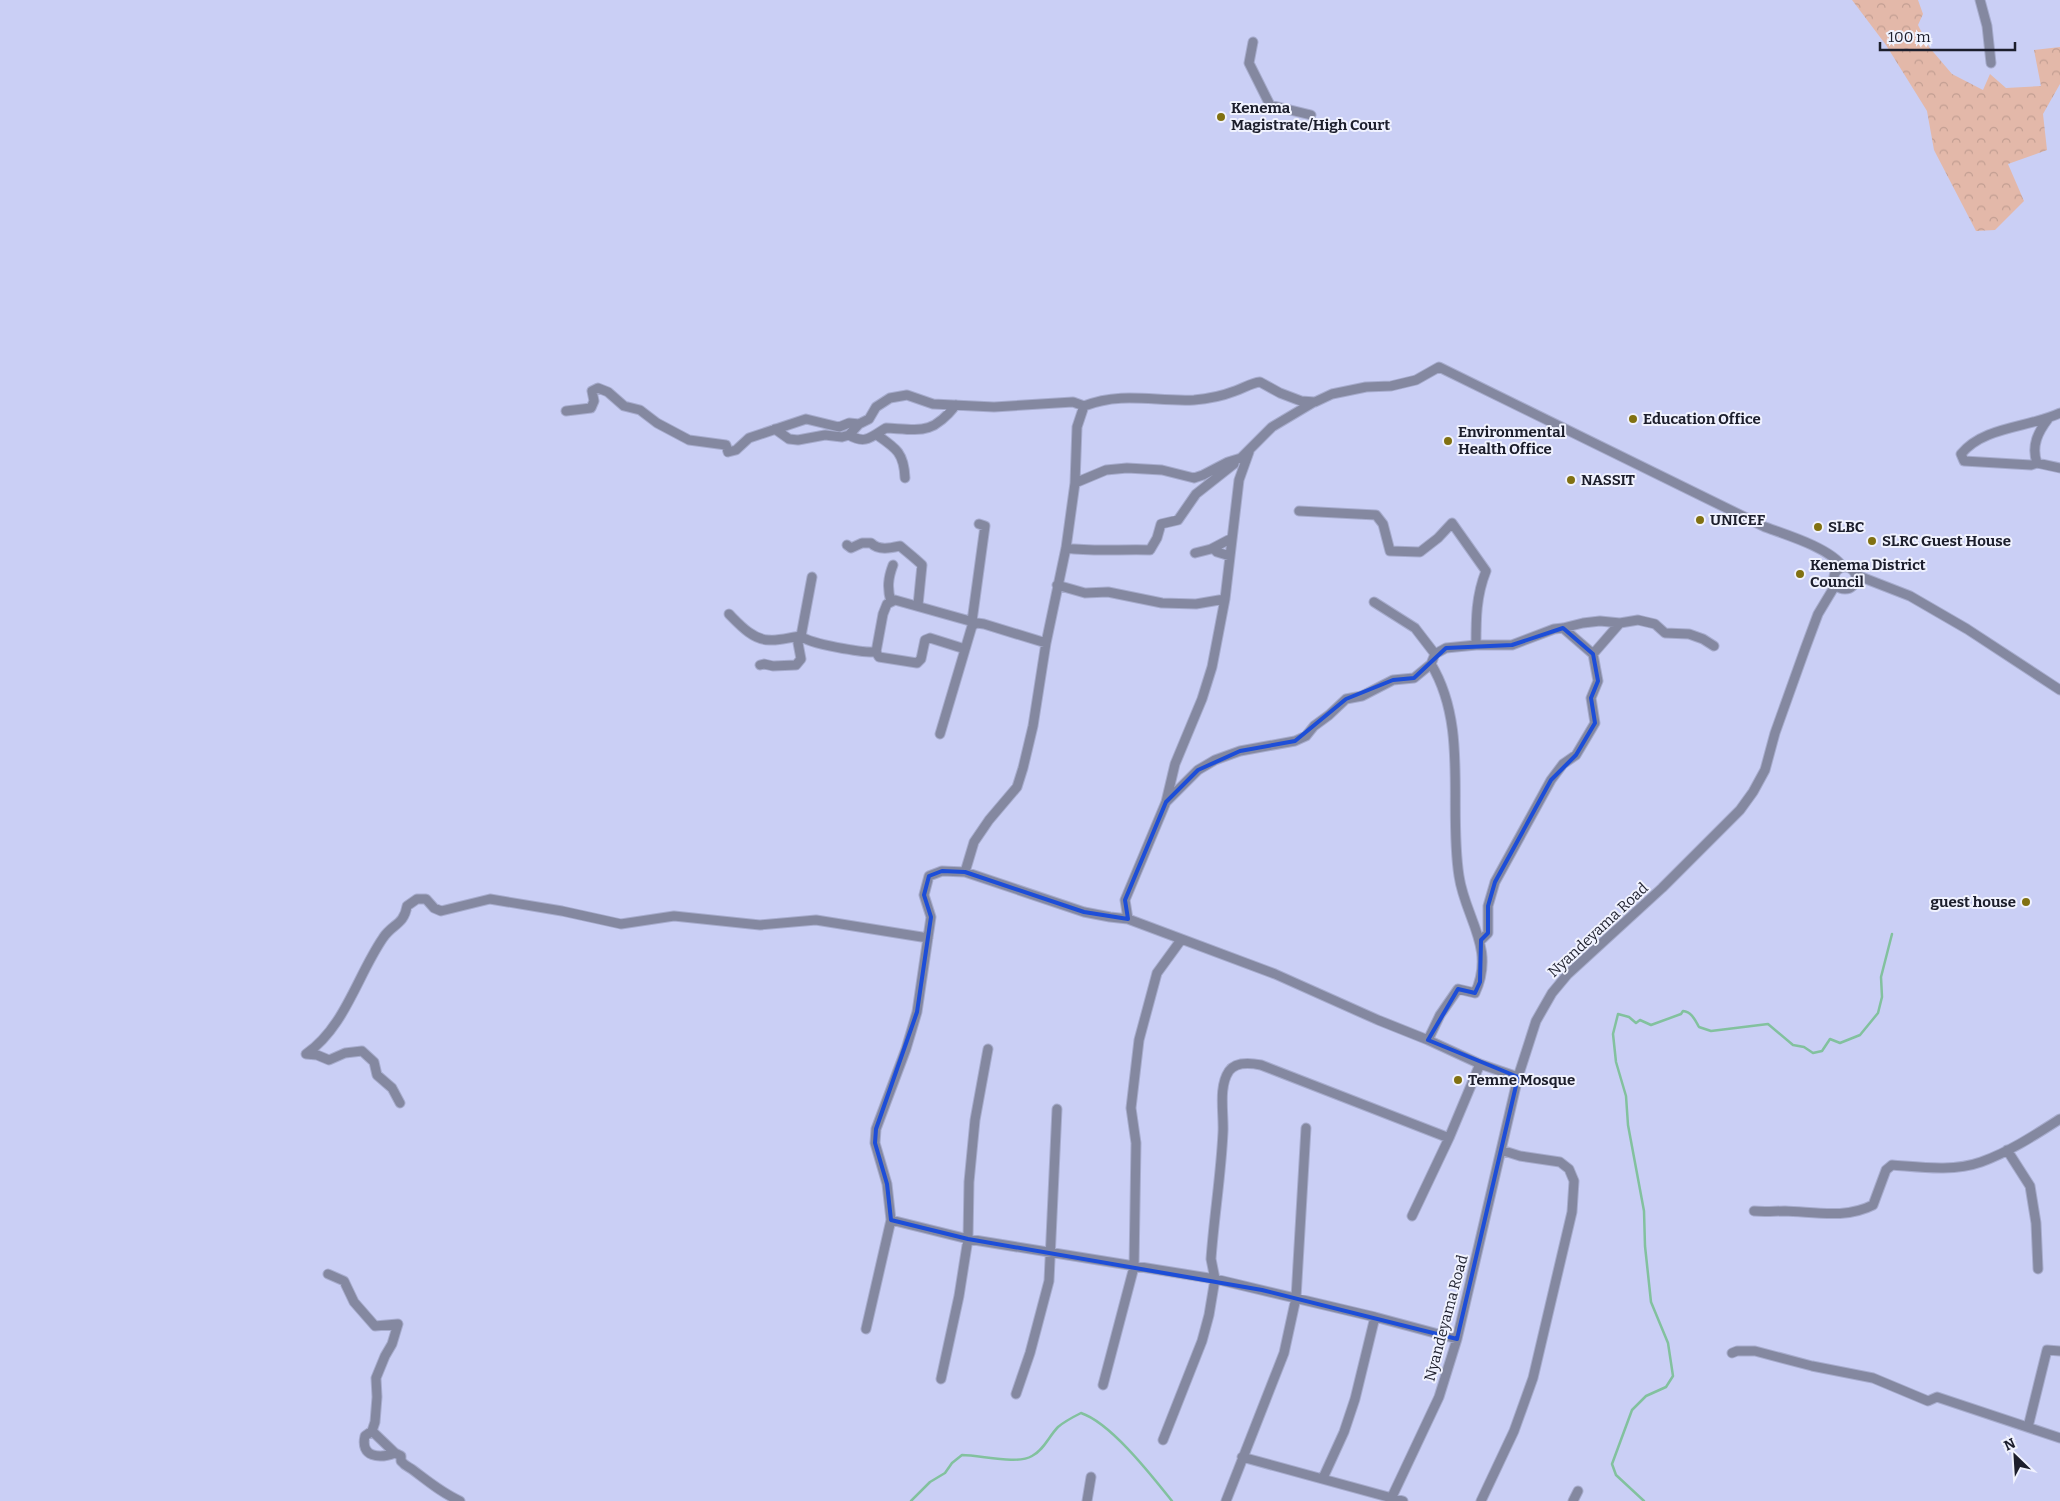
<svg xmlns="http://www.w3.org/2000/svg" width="2060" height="1501" viewBox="0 0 2060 1501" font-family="Bitter,serif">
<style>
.forest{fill:url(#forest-crowns)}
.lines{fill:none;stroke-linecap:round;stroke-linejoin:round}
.stream{stroke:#82c19e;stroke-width:2.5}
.minor-casing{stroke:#a7accd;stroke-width:11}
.minor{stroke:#8488a0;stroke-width:9}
.marked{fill:none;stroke:#1d4ed8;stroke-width:4;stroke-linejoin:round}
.poi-dot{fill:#817112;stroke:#f0f2fe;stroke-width:2}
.labels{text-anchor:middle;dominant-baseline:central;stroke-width:4;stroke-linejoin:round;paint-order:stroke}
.poi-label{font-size:15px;font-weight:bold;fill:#1c1e2c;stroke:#f0f2fe;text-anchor:start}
.street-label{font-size:15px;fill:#1c1e2c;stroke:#f0f2fe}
</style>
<defs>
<pattern id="forest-crowns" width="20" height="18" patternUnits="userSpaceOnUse" patternTransform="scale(1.25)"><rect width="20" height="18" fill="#e3b8a9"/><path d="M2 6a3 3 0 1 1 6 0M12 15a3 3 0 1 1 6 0" fill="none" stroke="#c29e92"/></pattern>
</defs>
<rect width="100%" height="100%" fill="#cacff5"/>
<path class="forest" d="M1852 0H1918L1923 14 1918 25 1929 47 1952 74 1983 90 1990 74 2006 88 2041 86 2034 50 2060 47V84L2043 114 2047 150 2008 164 2024 201 1995 230 1976 231 1934 150 1927 111 1886 45Z"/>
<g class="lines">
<path class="stream" d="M911 1501 930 1482 945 1473 952 1463 962 1455C981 1455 1017 1465 1032 1456 1044 1450 1049 1436 1058 1427 1065 1421 1073 1417 1081 1413 1111 1423 1152 1476 1172 1501
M1644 1501 1616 1475 1612 1464 1632 1410 1646 1396 1666 1387 1673 1376 1668 1343 1651 1302 1645 1246 1644 1211 1628 1125 1626 1096 1616 1062 1613 1034 1618 1014 1629 1017 1636 1023 1640 1020 1651 1025 1681 1014 1683 1011C1692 1012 1695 1020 1699 1027L1711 1031 1768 1024 1793 1045 1804 1047 1813 1053 1822 1051 1830 1039 1840 1043 1860 1035 1878 1013 1882 997 1881 977 1892 934"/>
<g class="minor-casing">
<path id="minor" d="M1980 0 1987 26 1991 63
M1253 42 1249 63 1270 105 1311 115
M566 411 591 408 594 401 592 391 598 388 608 392 624 406 640 410 657 423 689 440 726 445 728 452 736 450 749 438 806 419 839 427 849 423 859 424 869 419 876 407 890 398 907 395 933 404 994 407 1073 402 1084 406C1123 391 1155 402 1194 400 1207 399 1222 396 1235 391 1244 388 1251 383 1260 382L1280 393 1301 401 1315 402 1332 394 1366 387 1391 386 1416 380 1439 367 1765 527C1787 535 1830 548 1843 567
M2048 419C2038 432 2031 446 2037 463L2060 468
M775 429 789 439 798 440 825 435 842 437 849 435 859 424
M849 435C866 445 872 436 886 428 921 430 932 435 956 405
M877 435C896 448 904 453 905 478
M2037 463 2031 465 1964 461 1961 454C1984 426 2028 428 2060 413
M1075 483 1106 470 1127 468 1162 470 1194 478 1203 475 1228 462 1241 458 1272 427 1314 402
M1299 511 1376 515 1383 524 1390 551 1420 552 1438 538 1452 523 1486 571C1476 596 1476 619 1476 645L1446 648 1435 654
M847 545 851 548 862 543H871C879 551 891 548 900 546 907 552 916 559 922 565L918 605
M1066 548C1094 552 1121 549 1150 550L1157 538 1161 524 1178 520 1196 494 1234 464
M1213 548 1217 552 1230 556
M1195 553 1211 549 1232 538
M1834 578a11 11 0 1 1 22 0a11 11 0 1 1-22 0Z
M1856 575 1910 596 1967 629 2060 690
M812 577 801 636C809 644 864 653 876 652
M1057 585 1085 593 1108 592 1162 603 1196 604 1225 599 1212 667 1202 699 1175 764 1166 802 1125 900 1128 919
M1225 599 1239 480 1249 452
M891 602C887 588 888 578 893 565
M1374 602 1415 628 1435 654 1431 664C1469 727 1448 807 1459 876 1465 918 1496 948 1475 993L1458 989 1440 1015 1428 1040
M729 614C739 624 753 640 769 640 779 641 791 637 801 636L798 643 801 659 796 665 773 666 764 664 760 665
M972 621 985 526 979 524
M1563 628 1593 654 1620 623
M1476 645H1512L1554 629 1563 628 1583 623 1600 621 1620 623 1638 620 1655 624 1665 633 1689 634 1703 639 1714 646
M965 649 930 638 925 640 921 659 917 663 879 657 876 652 883 614 887 604 895 600 977 623
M940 734 972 626 977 623 984 624 1046 643
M1167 801 1198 770 1215 760 1240 751 1295 741 1306 736 1314 726 1329 715 1346 699 1362 696 1393 680 1414 678 1431 664
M965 872 974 842 989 820 1017 787 1023 768 1033 726 1046 643 1066 548 1075 483 1077 427 1084 406
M1481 940 1488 933V906L1495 882 1551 780 1563 764 1576 755 1595 723 1591 698 1598 681 1593 654
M400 1103 392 1088 377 1075 374 1062 362 1051 345 1053 329 1060 317 1055 306 1054C345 1027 357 976 383 938 392 924 404 925 407 906L417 899H426L434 908 441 911 490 899 562 911 621 924 674 916 760 925 816 920 928 938
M2007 1150 2030 1186 2036 1223 2038 1269
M1754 1211C1765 1212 1775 1211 1785 1211 1815 1212 1846 1219 1873 1205L1886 1170 1892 1165C1920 1167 1953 1172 1981 1162 2009 1152 2035 1135 2060 1119
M1412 1216 1449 1138 1480 1064
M891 1220 968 1239 1215 1279 1375 1317 1457 1339
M328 1274 344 1281 354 1302 375 1326 398 1324 392 1344 385 1356 376 1378 377 1397 375 1422 372 1431 365 1436C360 1457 379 1459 395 1453L372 1431
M866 1329 891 1220 887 1184 875 1143 876 1129 906 1049 917 1012 931 917 924 895 929 876 942 871 965 872 1084 912 1110 917 1128 919 1275 974 1378 1020 1428 1040 1480 1064 1518 1077
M1732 1353 1737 1351H1755L1812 1366 1873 1378 1928 1401 1937 1397 2060 1438
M941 1379 959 1296 968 1239 969 1182 975 1120 988 1049
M1103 1385 1134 1267 1136 1143 1131 1108 1139 1040 1157 973 1181 940
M1016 1394 1030 1353 1049 1281 1057 1109
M2028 1427 2047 1350 2060 1351
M1163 1440 1202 1341 1209 1315 1215 1279 1211 1259C1214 1217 1221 1175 1223 1132 1224 1114 1218 1087 1229 1071 1236 1061 1251 1063 1261 1065L1449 1138
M395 1453 401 1456V1461C405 1466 409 1467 413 1470 429 1482 442 1493 460 1501
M1242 1457 1403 1501
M1323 1478 1344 1432 1355 1399 1375 1317
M1087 1501 1091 1477
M1226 1501 1284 1353 1296 1298 1306 1128
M1390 1501 1439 1397 1457 1339 1518 1077 1536 1021 1552 993 1567 975 1662 888 1740 810 1753 792 1765 770 1775 733 1805 649 1818 614 1836 584
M1481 1501 1514 1431 1533 1378 1572 1212 1574 1181 1569 1169 1560 1162 1520 1156 1501 1150
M1573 1501 1578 1491"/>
</g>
<use href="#minor" class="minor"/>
</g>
<path class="marked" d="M1563 628 1593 654 1598 681 1591 698 1595 723 1576 755 1551 780 1495 882 1488 906V933L1481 940 1480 982 1475 993 1458 989 1428 1040 1518 1077 1457 1339 1262 1290 968 1239 891 1220 887 1184 875 1143 876 1129 917 1012 931 917 924 895 929 876 942 871 965 872 1084 912 1128 919 1125 900 1166 802 1198 770 1240 751 1295 741 1346 699 1393 680 1414 678 1446 648 1512 645Z"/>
<g class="poi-dot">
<circle cx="1221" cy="117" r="5"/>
<circle cx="1633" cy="419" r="5"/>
<circle cx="1448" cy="441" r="5"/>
<circle cx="1571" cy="480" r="5"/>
<circle cx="1700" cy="520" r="5"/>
<circle cx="1818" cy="527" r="5"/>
<circle cx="1872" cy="541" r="5"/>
<circle cx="1800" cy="574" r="5"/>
<circle cx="2026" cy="902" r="5"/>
<circle cx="1458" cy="1080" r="5"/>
</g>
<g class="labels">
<g class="poi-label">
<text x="1231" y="108">Kenema<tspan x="1231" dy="17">Magistrate/High Court</tspan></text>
<text x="1643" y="419">Education Office</text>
<text x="1458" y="432">Environmental<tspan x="1458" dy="17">Health Office</tspan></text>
<text x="1581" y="480">NASSIT</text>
<text x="1710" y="520">UNICEF</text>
<text x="1828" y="527">SLBC</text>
<text x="1882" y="541">SLRC Guest House</text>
<text x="1810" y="565">Kenema District<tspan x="1810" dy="17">Council</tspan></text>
<text x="2016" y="902" text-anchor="end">guest house</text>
<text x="1468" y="1080">Temne Mosque</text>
</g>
<g class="street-label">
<text transform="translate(1598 930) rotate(-43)">Nyandeyama Road</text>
<text transform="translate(1446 1318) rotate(-75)">Nyandeyama Road</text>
</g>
</g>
<g transform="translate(2015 1456) rotate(335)" stroke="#f0f2fe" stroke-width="4" paint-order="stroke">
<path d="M0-4L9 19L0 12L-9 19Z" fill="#1c1e2c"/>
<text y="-8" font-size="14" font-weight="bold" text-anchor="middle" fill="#1c1e2c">N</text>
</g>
<path d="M1880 42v8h135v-8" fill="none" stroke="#1c1e2c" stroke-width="2.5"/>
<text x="1888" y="42" font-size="15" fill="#1c1e2c" stroke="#f0f2fe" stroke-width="4" paint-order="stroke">100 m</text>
</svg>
